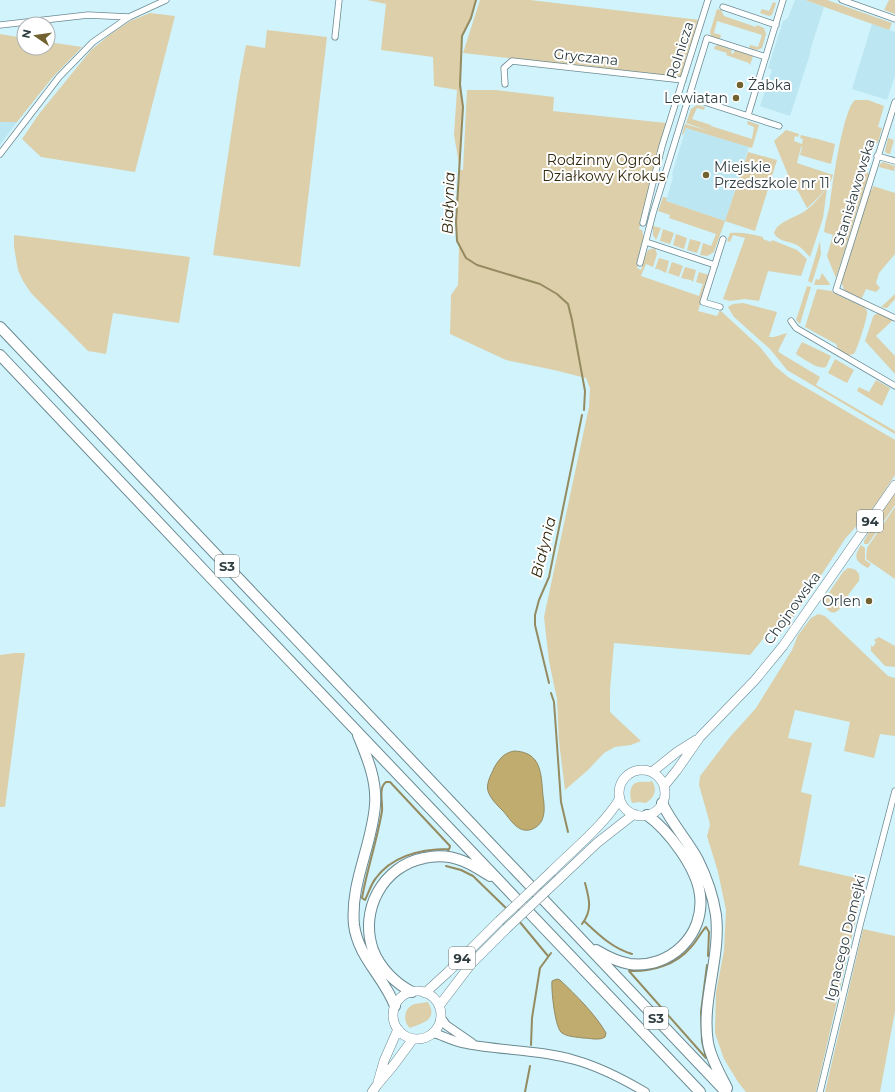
<svg xmlns="http://www.w3.org/2000/svg" width="895" height="1092" viewBox="0 0 895 1092" font-family="Montserrat,sans-serif">
<style>
.built{fill:#bce7f2}
.green{fill:#dccfa9}
.water{fill:#c0ac6f;stroke:#948b61}
.lines{fill:none;stroke-linecap:round;stroke-linejoin:round}
.stream{stroke:#948b61;stroke-width:2}
.minor-casing{stroke:#6b8a92;stroke-width:7}
.secondary-casing{stroke:#6b8a92;stroke-width:10}
.primary-casing{stroke:#6b8a92;stroke-width:10}
.motorway-casing{stroke:#6b8a92;stroke-width:12}
.minor{stroke:#fff;stroke-width:5.5}
.secondary{stroke:#fff;stroke-width:8}
.primary{stroke:#fff;stroke-width:9}
.motorway{stroke:#fff;stroke-width:10}
.primary-bridge-casing{stroke:#6b8a92;stroke-width:10;stroke-linecap:butt}
.primary-bridge{stroke:#fff;stroke-width:9}
.poi-dot{fill:#726230;stroke:#fff;stroke-width:1.5}
.labels{text-anchor:middle;dominant-baseline:central;stroke-width:4;stroke-linejoin:round;paint-order:stroke}
.shield{fill:#fff;stroke:#6d7779;stroke-width:1}
.shield-label{font-size:13px;font-weight:bold;fill:#2f3d40}
.street-label{font-size:14px;fill:#2f3d40;stroke:#fff}
.poi-label{font-size:14px;fill:#2f3d40;stroke:#fff;text-anchor:start}
.park-label{font-size:14px;fill:#332a0d;stroke:#fff}
.water-label{font-size:15px;font-style:italic;fill:#31280c;stroke:#fff}
</style>
<rect width="100%" height="100%" fill="#d1f3fc"/>
<path class="built" d="M795 0H805L824 7 810 51H811L790 116 760 106 772 70 768 68 783 21 788 18Z
M872 24 895 32V76L887 100 852 89Z
M0 122H17L0 145Z
M686 128 749 147 725 221 666 201 673 177 672 174Z"/>
<path class="green" d="M367 0H476L471 18 462 36 460 85 463 107 460 170H463L467 90H496L554 97 553 111 666 123 639 229 642 230 644 240 637 268 641 270 643 264 642 263 648 250 655 248 657 254 653 267 646 264 641 276 699 296 703 284 696 282 699 272 709 275 698 311 717 316 720 310 722 312 760 347 775 366 788 377 895 440V475L876 504 845 539 789 624 785 627 771 629 750 655 614 643 610 690V712L641 741 631 745 615 747 604 753 588 770 565 790 559 741 557 699 549 661 544 617 589 407 590 388 586 378 554 370 506 360 450 334 451 295 458 285 459 246 457 241 456 222 460 170 454 135 457 90 434 86 433 57 381 50 386 4Z
M480 0H530L700 20 692 45 690 46 689 50 690 52 682 78 463 53Z
M805 0H827L892 23 889 30Z
M889 0H895V14L884 10Z
M773 2 776 3 772 15 769 16 760 13 762 9 769 11Z
M717 9 721 10 724 16 756 27 757 25 764 28 766 34 762 48 757 50 749 48 750 45 758 47 762 35 717 21 714 33 721 35 720 39 711 36 710 32Z
M150 13 175 16 135 172 41 157 22 139 39 114 91 50 112 33 130 21Z
M267 30 327 37 300 267 213 255 239 82 246 45 265 48Z
M0 34 24 38V48H48V42L82 47 52 78 17 122H0Z
M718 45 732 50 731 53 733 54 735 50 753 56 750 65 749 64V63L726 55 727 53 714 49 715 46Z
M855 100H868L884 106 878 127 882 128 878 143 872 142 864 168 869 174 836 278 827 256 833 235 824 232C825 222 828 214 830 204 832 187 843 109 855 100Z
M697 105 705 107 704 110 697 108 692 119 711 125 709 131 686 123 691 109Z
M748 121 759 125 752 148 686 128 683 135 682 134 685 124 709 131 711 126 752 139 754 127 747 124Z
M786 130 799 134 798 137 795 136 794 141 802 144 803 139 800 138 801 135 813 138 812 140 814 138 835 144 831 164 800 155 802 147H801L797 163 833 175C830 187 816 200 807 208L799 193 791 182 774 141Z
M888 138 894 140 890 154 886 153 885 151Z
M748 152 777 160 755 231 725 221 714 252 707 256 700 255 703 243 711 246 716 234 669 218 670 215 658 211 663 197 667 198 666 201 725 221Z
M883 162 895 166 894 171 879 167 880 164Z
M873 186 895 193V254L879 273 876 283 880 288 876 292 866 289 861 300 844 290 841 280 869 189 872 190Z
M827 188 823 218 810 257C806 253 802 248 797 245 790 241 778 242 774 233 778 221 795 218 805 211 814 205 820 196 827 188Z
M653 226 661 228 656 240 653 235Z
M663 229 674 233 670 244 660 241Z
M730 233C741 232 752 234 763 237V239L771 242 772 240 797 250 807 259 801 276 768 271 759 301 745 299 730 301 723 299 745 238 733 235 730 242 727 241Z
M676 234 687 238 684 249 673 245Z
M14 235 190 257 179 323 113 313 106 354 88 351 31 293 23 281 18 270 14 247Z
M690 239 701 242 697 253 687 250Z
M820 241 821 254 812 283 808 281Z
M659 258 669 261 666 273 658 269H655Z
M672 262 683 266 679 277 677 276 668 273Z
M685 267 696 270 693 282 691 280 681 278Z
M822 273 830 284 829 285H814L816 279 819 280Z
M807 286 811 287 800 324 796 320Z
M817 289 832 291V292L864 307C866 309 867 310 867 312 868 316 857 350 854 354L848 355 839 351 836 344 805 327Z
M895 294V299L887 308 881 307Z
M743 303 777 312 769 337H774L787 333 778 351 780 353 820 377 816 385 895 431V434L787 370 770 349 734 317 728 307 733 304Z
M879 313 888 316 893 320 876 336 895 356V374L865 341 873 317 874 315Z
M802 342 831 356 826 367C817 370 805 359 797 355L796 353Z
M835 359 854 370 847 383 828 373Z
M876 380 890 388 882 406 857 391 859 387 869 392Z
M895 490V505L868 544H864V541L878 515Z
M895 507V579L866 559 867 548Z
M861 545 865 548V560L871 564 868 568C855 561 853 558 861 545Z
M848 568C856 568 861 573 859 581 856 585 851 591 849 594 845 600 836 624 825 606L826 597 843 572Z
M818 614 825 616 888 676 895 678V736L880 734 874 758 844 751 850 722 795 710 788 738 812 743 801 792 812 795 799 865 865 880 816 1092H746L738 1082 724 1059 715 1033 716 992 724 951 726 910 718 872 707 836 710 825 709 820 699 785 700 776 730 737 756 708 792 650 798 635 811 618Z
M879 637 895 646V667L885 666 871 651V645L873 647 876 642 874 640Z
M15 653H25L5 807H0V655Z
M652 781C658 790 654 798 646 803L639 802 632 803C629 796 629 783 639 782 644 781 648 783 652 781Z
M863 929 895 936V1011L880 1092H825Z
M428 1002C439 1021 421 1023 410 1028 402 1021 404 1007 415 1004 419 1003 423 1003 428 1002Z"/>
<path class="water" d="M514 751C542 752 541 774 543 796 544 802 545 811 543 817 541 827 528 834 519 828 512 824 508 816 502 810 497 805 490 798 488 791 486 783 491 775 494 768 499 759 504 753 514 751Z
M557 979 560 980C575 994 596 1015 606 1033L605 1037C599 1041 590 1038 583 1038 577 1037 568 1037 562 1033 555 1029 551 989 552 981Z"/>
<g class="lines">
<path class="stream" d="M476 0 471 18 462 36 460 85 463 107 456 222 457 241 466 258 477 265 540 284 557 294 568 304 572 320 585 391 584 410
M549 683 535 625V615L539 600 549 577 582 415
M551 693 554 702 561 802 568 832
M448 851C449 849 450 848 450 846L390 782H386C378 788 383 802 382 811 377 841 367 869 362 898L365 900C369 892 371 884 376 878 393 855 422 849 449 849
M446 866 461 870 473 876 507 909
M519 921 548 956
M584 921C599 935 612 948 632 954
M582 924C593 910 589 898 585 883
M629 971 706 1058 702 1041 701 1012 707 965
M629 971C652 972 676 965 691 947 697 941 700 933 706 927L709 932 708 956
M531 1045 532 1018 540 968 551 953
M525 1092 530 1066"/>
<g class="minor-casing">
<path id="minor" d="M842 0 895 19
M723 7 776 25
M0 25 88 15 129 17
M335 37 339 0
M505 84 504 68 512 61 683 80
M689 97 779 126
M895 102 836 290 895 318
M748 115 783 0
M0 154 59 77 93 42 129 17 166 0
M877 156 895 161
M643 223 662 146 708 0
M646 242 715 265
M640 263 653 213 707 38 766 57
M720 307 703 302 723 239
M791 321 796 328 895 386
M820 1092 860 925 895 791"/>
</g>
<g class="secondary-casing">
<path id="secondary" d="M441 1018 446 1025 472 1043
M434 1033C443 1036 453 1041 462 1043 499 1051 538 1049 575 1060 600 1067 623 1079 645 1092"/>
</g>
<g class="primary-casing">
<path id="primary" d="M619 793a23 23 0 1 1 46 0a23 23 0 1 1-46 0Z
M652 772 677 752 696 740
M664 786 677 770 700 737 755 680 783 646 895 485
M552 871C572 851 607 822 620 798
M559 879 597 843 634 814
M393 1015a24 24 0 1 1 48 0a24 24 0 1 1-48 0Z
M425 993 448 972 499 921
M439 1006 471 964 506 929
M378 1082 384 1061 398 1029
M372 1092 377 1085 393 1066 413 1039"/>
</g>
<g class="motorway-casing">
<path id="motorway" d="M0 327 726 1092
M0 355 212 579 700 1092
M358 735C367 757 377 780 375 805 372 846 350 883 354 925 358 957 384 977 395 1006
M662 803C672 824 688 841 698 860 707 878 713 896 716 915 721 958 701 1000 708 1043 711 1059 720 1074 727 1088
M596 950C606 956 618 962 630 964 670 969 705 935 700 895 697 868 669 831 647 815
M412 992C395 983 380 968 373 950 359 910 383 866 424 858 437 855 451 856 463 861 473 865 482 871 490 876"/>
</g>
<use href="#minor" class="minor"/>
<use href="#secondary" class="secondary"/>
<use href="#primary" class="primary"/>
<use href="#motorway" class="motorway"/>
<g class="primary-bridge-casing">
<path id="primary-bridge" d="M499 921 552 871
M506 929 559 879"/>
</g>
<use href="#primary-bridge" class="primary-bridge"/>
</g>
<g class="poi-dot">
<circle cx="740" cy="85" r="4"/>
<circle cx="736" cy="98" r="4"/>
<circle cx="706" cy="175" r="4"/>
<circle cx="869" cy="601" r="4"/>
</g>
<g class="labels">
<g class="shield">
<rect x="857" y="510" width="26" height="22" rx="3"/>
<rect x="215" y="555" width="24" height="22" rx="3"/>
<rect x="449" y="947" width="26" height="22" rx="3"/>
<rect x="644" y="1007" width="24" height="22" rx="3"/>
</g>
<g class="shield-label">
<text x="870" y="521">94</text>
<text x="227" y="566">S3</text>
<text x="462" y="958">94</text>
<text x="656" y="1018">S3</text>
</g>
<g class="street-label">
<text transform="translate(680 50) rotate(-72)">Rolnicza</text>
<text transform="translate(586 57) rotate(6)">Gryczana</text>
<text transform="translate(854 192) rotate(-73)">Stanisławowska</text>
<text transform="translate(792 608) rotate(-54)">Chojnowska</text>
<text transform="translate(845 938) rotate(-76)">Ignacego Domejki</text>
</g>
<g class="poi-label">
<text x="748" y="85">Żabka</text>
<text x="728" y="98" text-anchor="end">Lewiatan</text>
<text x="714" y="167">Miejskie<tspan x="714" dy="16">Przedszkole nr 11</tspan></text>
<text x="861" y="601" text-anchor="end">Orlen</text>
</g>
<g class="park-label">
<text x="604" y="160">Rodzinny Ogród<tspan x="604" dy="16">Działkowy Krokus</tspan></text>
</g>
<g class="water-label">
<text transform="translate(448 203) rotate(-88)">Białynia</text>
<text transform="translate(543 547) rotate(-76)">Białynia</text>
</g>
</g>
<g transform="translate(36 36) rotate(283)"><circle r="19" fill="#ffffff" stroke="#acb1b3"/>
<path d="M0-3L7 15L0 10L-7 15Z" fill="#726230"/>
<text y="-6" font-size="11" font-weight="bold" text-anchor="middle" fill="#2f3d40">N</text>
</g>
</svg>
